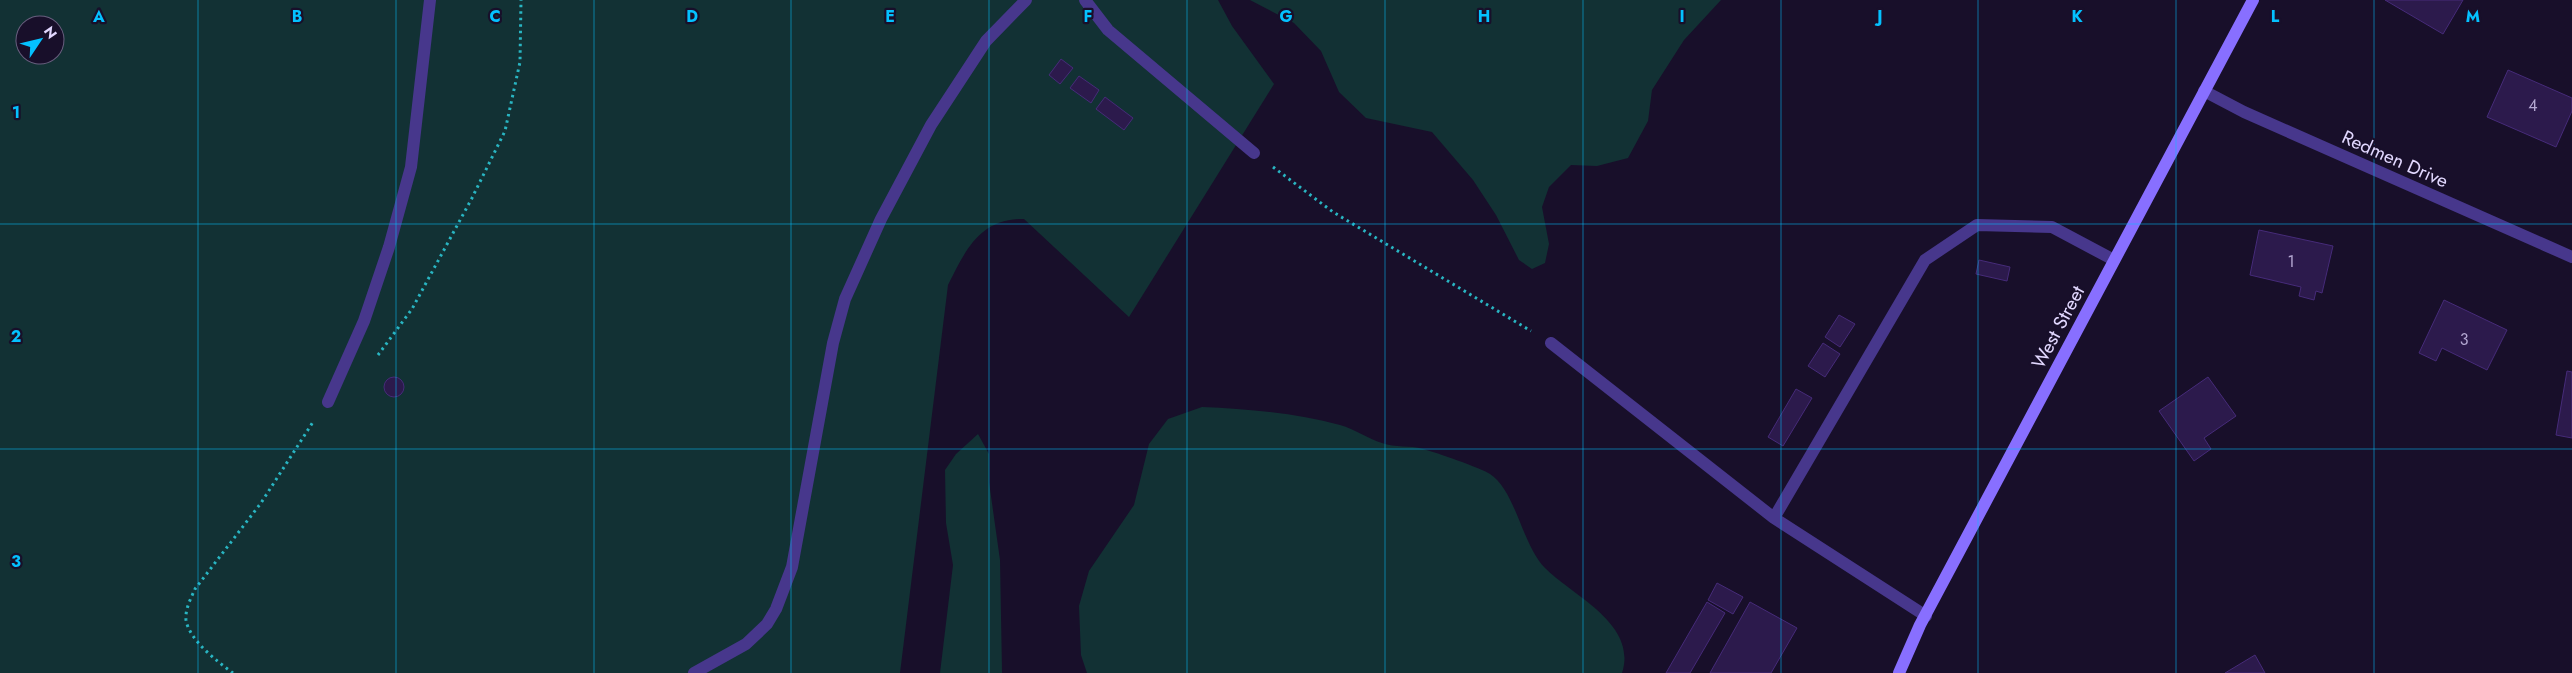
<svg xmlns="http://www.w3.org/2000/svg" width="2572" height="673" viewBox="0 0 2572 673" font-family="Jost,sans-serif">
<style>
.green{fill:#123134;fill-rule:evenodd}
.building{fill:#2c1a4c;stroke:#462b79}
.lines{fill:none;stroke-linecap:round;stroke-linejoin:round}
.path{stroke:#29b5c2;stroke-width:3;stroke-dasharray:2.5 4;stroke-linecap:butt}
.lane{stroke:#47378c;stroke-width:12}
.street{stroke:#47378c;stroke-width:12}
.secondary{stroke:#886fff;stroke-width:12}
.grid{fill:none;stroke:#04c1ff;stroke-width:1;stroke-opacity:0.55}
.labels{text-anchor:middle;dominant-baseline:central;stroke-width:4.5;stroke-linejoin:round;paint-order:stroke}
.number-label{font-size:16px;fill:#b4a8d2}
.street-label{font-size:19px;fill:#e2d8ff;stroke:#180f2a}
.grid-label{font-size:16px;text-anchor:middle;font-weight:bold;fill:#04c1ff;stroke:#180f2a;stroke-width:4.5;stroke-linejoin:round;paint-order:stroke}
</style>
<rect width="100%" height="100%" fill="#180f2a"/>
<path class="green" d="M0 0H1218L1232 26 1274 84 1129 317 1024 219C980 218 965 251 948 285L900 673H0ZM25 25H55V55H25Z
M1250 0H1721L1684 40 1652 90 1648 121 1628 158 1597 166 1571 165 1549 187 1542 207 1549 244 1545 263 1532 269 1519 260 1496 215 1473 180 1432 132 1366 118 1339 92 1321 51 1294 23Z
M1202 407C1248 409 1296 413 1340 425 1355 429 1368 439 1382 443 1395 448 1410 445 1423 449 1435 452 1481 468 1490 474 1516 491 1522 545 1545 568 1573 596 1638 624 1622 673H1087L1081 655 1079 606 1089 571 1134 505 1149 444 1168 419Z
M978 434 989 454V482L1000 560 1002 671V673H940L953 565 946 523 945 470 956 454Z"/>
<path class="building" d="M2385 0H2463L2443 34Z
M1061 59 1073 68 1060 84 1049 75Z
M2508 70 2572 98V111L2556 147 2487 117Z
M1079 76 1099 90 1091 103 1070 88Z
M1105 97 1133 118 1124 130 1096 109Z
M2259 230 2333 246 2322 293 2316 291 2314 300 2299 296 2301 287 2250 275Z
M1979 260 2010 267 2007 281 1976 274Z
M2444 300 2507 330 2487 370 2442 348 2436 361 2419 353Z
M1839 315 1855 324 1840 347 1825 337Z
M1823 343 1840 354 1825 377 1808 366Z
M2567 371 2572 372V438L2556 435Z
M2208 377 2236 416 2204 438 2211 449 2194 461 2159 411Z
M384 387a10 10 0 1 1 20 0a10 10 0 1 1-20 0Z
M1796 389 1812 398 1783 446 1768 437Z
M1717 583 1743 597 1733 614 1708 600Z
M1707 602 1725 613 1690 673H1666Z
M1750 602 1797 628 1771 673H1710Z
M2255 655 2265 673H2225Z"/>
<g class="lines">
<path class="path" d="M1273 167 1333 212 1531 331
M378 355 412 309 472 198 505 131 520 62 521 0
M233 673C218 662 189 640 186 620 185 609 191 598 195 589L261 503 313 422"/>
<path class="lane" d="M1085 0 1108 30 1254 153
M1551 343 1774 518
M328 402 364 321 389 247 411 167 430 0
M1926 616 1774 518 1925 260 1977 225 2052 227 2114 260
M694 673 746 644 767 624 776 609 792 567 833 343 845 299 881 219 931 125 986 41 1026 0"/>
<path class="street" d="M2204 91 2244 112 2572 257"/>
<path class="secondary" d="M1899 673 1920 625 2253 0"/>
</g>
<path class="grid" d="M198 0V673M396 0V673M594 0V673M791 0V673M989 0V673M1187 0V673M1385 0V673M1583 0V673M1781 0V673M1978 0V673M2176 0V673M2374 0V673M0 224H2572M0 449H2572"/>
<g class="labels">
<g class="number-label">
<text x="2533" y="105">4</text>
<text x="2291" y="261">1</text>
<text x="2464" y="339">3</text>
</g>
<g class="street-label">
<text transform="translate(2395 159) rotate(24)">Redmen Drive</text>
<text transform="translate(2058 327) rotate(-62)">West Street</text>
</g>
</g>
<g class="grid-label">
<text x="99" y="22">A</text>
<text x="297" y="22">B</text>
<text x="495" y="22">C</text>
<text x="692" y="22">D</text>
<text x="890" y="22">E</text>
<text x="1088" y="22">F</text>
<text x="1286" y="22">G</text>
<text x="1484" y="22">H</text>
<text x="1682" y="22">I</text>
<text x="1880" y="22">J</text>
<text x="2077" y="22">K</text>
<text x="2275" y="22">L</text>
<text x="2473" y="22">M</text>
<text x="16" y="118">1</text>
<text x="16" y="342">2</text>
<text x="16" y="567">3</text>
</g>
<g transform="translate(40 40) rotate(55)"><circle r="24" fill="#180f2a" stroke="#695f7f"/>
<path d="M0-4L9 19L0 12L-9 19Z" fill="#04c1ff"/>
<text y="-8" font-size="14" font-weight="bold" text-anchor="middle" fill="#e2d8ff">N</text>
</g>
</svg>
